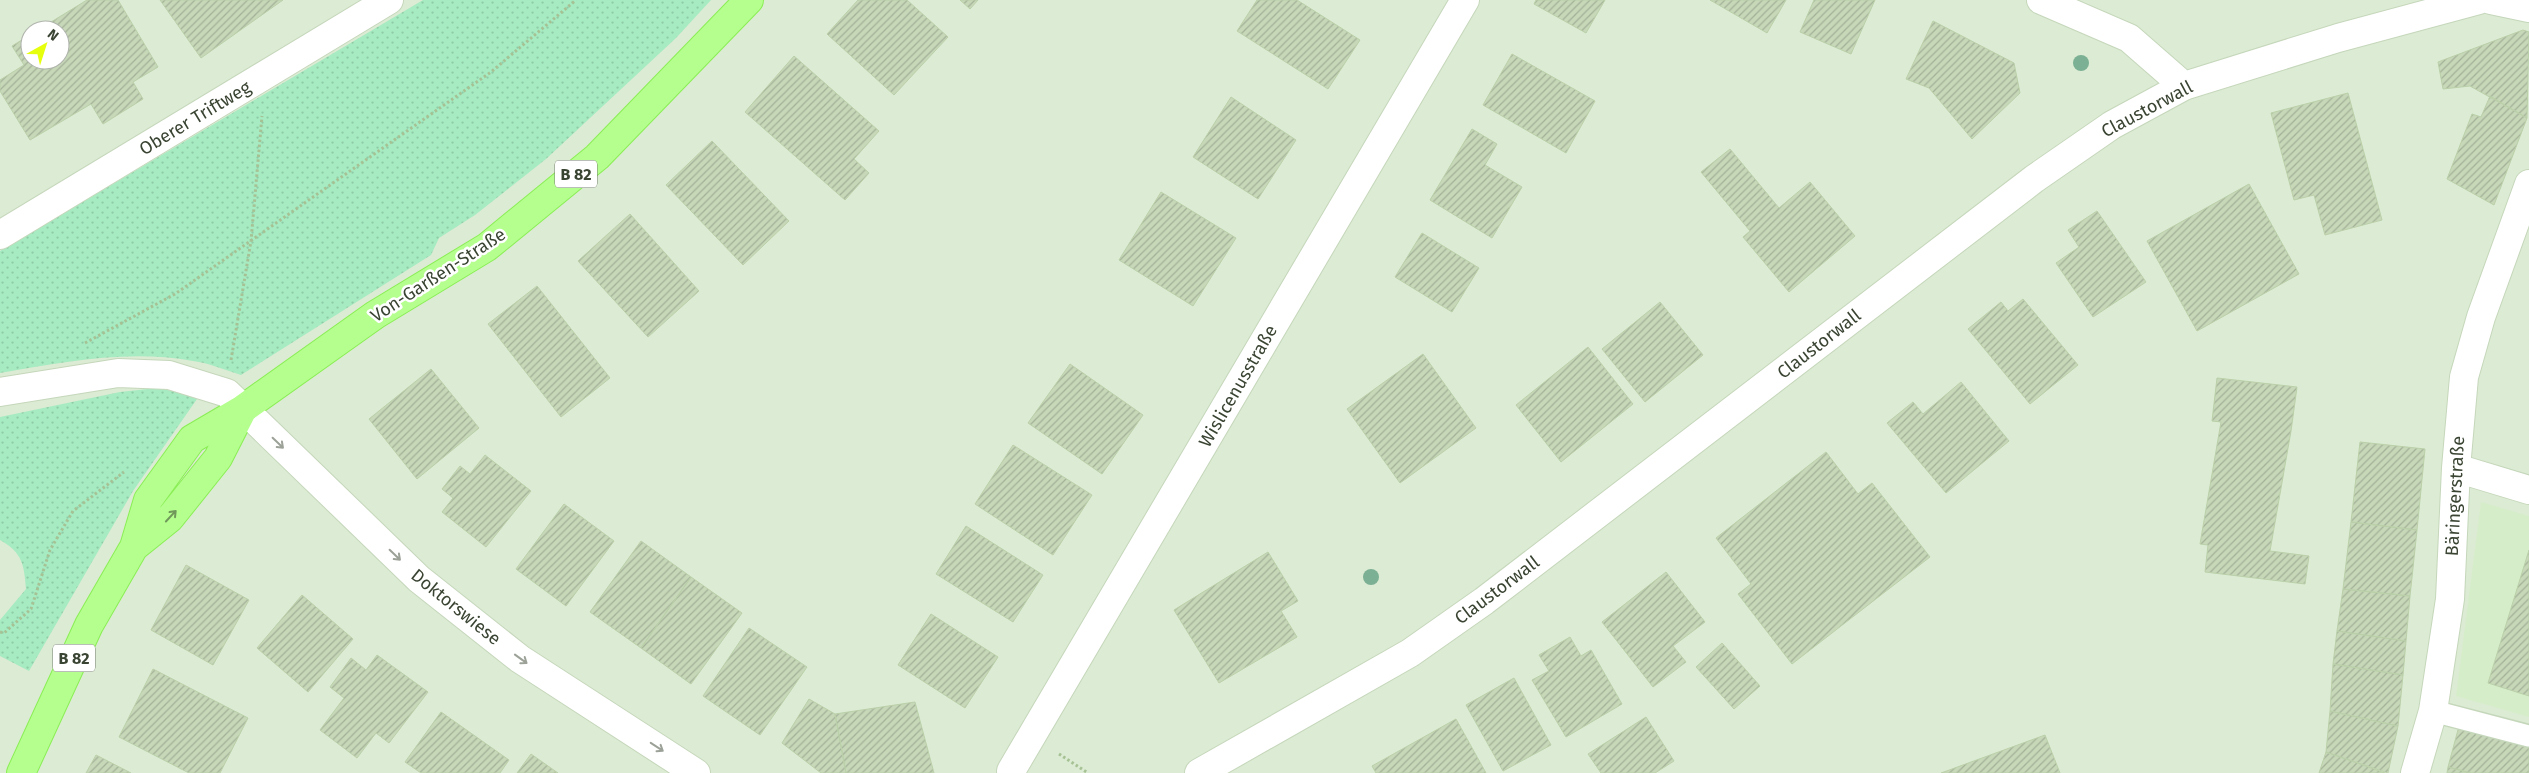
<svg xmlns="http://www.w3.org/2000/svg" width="2529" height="773" viewBox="0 0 2529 773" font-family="'Fira Sans',sans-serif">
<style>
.residential{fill:#dcebd3;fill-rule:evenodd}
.education{fill:#d6edca}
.park{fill:url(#park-dots)}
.building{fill:url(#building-hatch);stroke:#bad0a9}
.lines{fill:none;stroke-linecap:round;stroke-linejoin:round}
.service-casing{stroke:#c5d7bb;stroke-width:24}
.minor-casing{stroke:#c5d7bb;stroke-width:30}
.primary-casing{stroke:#8aee55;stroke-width:30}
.path{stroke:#a6c294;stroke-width:3;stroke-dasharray:2.5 2.5;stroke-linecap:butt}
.service{stroke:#fff;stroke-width:21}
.minor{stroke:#fff;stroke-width:28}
.primary{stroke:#b4ff8e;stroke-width:28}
.tree{fill:#7bb094}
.oneway{stroke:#9ca298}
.oneway2{stroke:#71985b}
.labels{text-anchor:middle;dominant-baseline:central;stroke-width:5;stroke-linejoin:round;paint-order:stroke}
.shield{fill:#fff;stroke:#757c70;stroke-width:1}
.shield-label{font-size:16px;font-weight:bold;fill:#3a4432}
.street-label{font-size:18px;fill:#3a4432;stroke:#fff}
</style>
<defs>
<pattern id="park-dots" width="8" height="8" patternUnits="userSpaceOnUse" patternTransform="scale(1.25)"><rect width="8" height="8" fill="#a6ebc2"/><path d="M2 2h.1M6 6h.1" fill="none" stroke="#90cba7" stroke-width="1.8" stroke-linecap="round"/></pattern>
<pattern id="building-hatch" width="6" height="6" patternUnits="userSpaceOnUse" patternTransform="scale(1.25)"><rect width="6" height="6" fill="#c7d8b9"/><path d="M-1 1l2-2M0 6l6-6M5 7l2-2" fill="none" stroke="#a3b197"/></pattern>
</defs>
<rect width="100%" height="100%" fill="#e8f3e2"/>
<path class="residential" d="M0 0H2529V773H0ZM30 30H60V60H30Z"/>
<path class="education" d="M2481 502 2529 516V717L2456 696Z"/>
<path class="park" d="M423 0H711L676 38 546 159 475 215 439 238 431 255 241 375C225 370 209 363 193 361 128 349 64 362 0 373V251Z
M157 388 178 392 197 399 133 491 29 671 0 656V620L26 589C24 565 23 553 0 540V417L120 392Z"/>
<path class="building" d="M87 0H118L158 67 133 82 143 99 103 124 91 104 30 140 0 91V80L24 65 12 46 30 35V60H60V30H38Z
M160 0H283L201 58Z
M858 0H907L948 37 894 95 827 34Z
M960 0H978L970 9Z
M1257 0H1297L1360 40 1328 89 1237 31Z
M1536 0H1605L1586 33 1534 4Z
M1710 0H1786L1767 33Z
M1814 0H1875L1851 54 1800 32Z
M1933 21 2014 63 2020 93 1972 139 1929 88 1906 79Z
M2523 30 2529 32 2527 118 2470 86 2443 89 2438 62Z
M1512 54 1595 101 1566 153 1483 105Z
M794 56 879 131 854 159 869 173 845 200 745 112Z
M2348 93 2382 220 2325 235 2314 195 2294 200 2271 113Z
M2490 96 2527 118 2494 205 2447 179 2472 114 2481 117Z
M1231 97 1296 140 1258 199 1193 157Z
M1472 129 1497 144 1485 165 1522 187 1492 238 1430 200Z
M712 141 789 221 743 265 666 185Z
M1730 149 1779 208 1810 182 1855 236 1789 292 1743 237 1750 231 1701 172Z
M2249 184 2299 274 2197 331 2147 241Z
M1161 192 1236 238 1193 306 1119 260Z
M2097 211 2146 282 2093 317 2056 263 2079 247 2068 230Z
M630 214 699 291 648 337 578 261Z
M1422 233 1479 268 1452 312 1395 277Z
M537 286 610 378 561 417 488 324Z
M2023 299 2078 365 2030 404 1968 329 2001 302 2008 311Z
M1660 302 1703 355 1645 402 1602 349Z
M1588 347 1633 404 1561 462 1516 405Z
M1423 354 1476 428 1400 483 1347 409Z
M1070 364 1143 415 1102 474 1028 423Z
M431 369 479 428 417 479 369 419Z
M2217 378 2297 387 2291 431 2270 551 2309 556 2305 584 2205 572 2208 545 2200 544 2221 422 2212 421Z
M1961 382 2009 441 1946 493 1887 423 1913 402 1923 414Z
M2360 442 2425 449 2417 530 2351 522Z
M1013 445 1092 495 1053 555 975 504Z
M1826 452 1858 494 1872 483 1930 557 1792 664 1738 594 1751 584 1716 538Z
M485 455 531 491 486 547 442 512 453 498 442 489 460 466 470 474Z
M564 504 614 541 566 606 516 569Z
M2351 522 2417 530 2410 596 2343 589Z
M966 526 1043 575 1013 622 936 574Z
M641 541 691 577 641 648 590 612Z
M2529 550V696L2488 683Z
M1268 552 1298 601 1281 611 1297 637 1219 683 1174 610Z
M186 565 249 600 213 665 151 630Z
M1666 572 1705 622 1673 646 1686 662 1653 687 1602 622Z
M691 577 742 613 691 684 641 648Z
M2343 589 2410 596 2406 641 2337 631Z
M302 595 353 639 308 692 257 648Z
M931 614 998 657 965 708 898 665Z
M749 628 807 667 760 735 703 696Z
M2337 631 2406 641 2403 675 2333 664Z
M1570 637 1581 656 1591 650 1622 704 1566 737 1532 680 1549 671 1539 655Z
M1722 643 1760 686 1734 709 1696 667Z
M377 655 428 692 389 743 376 733 357 758 320 730 344 698 330 687 351 658 366 670Z
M2333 664 2403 675 2398 726 2330 711Z
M153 669 248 718 220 773H189L119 737Z
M1514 678 1551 745 1503 771 1466 705Z
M809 699 835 714 846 773H821L782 743Z
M915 702 934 773H846L835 714Z
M2330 711 2398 726 2388 773 2326 752Z
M441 712 509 760 500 773H421L405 762Z
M1646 717 1674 761 1655 773H1601L1588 754Z
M1456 719 1486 773H1376L1372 766Z
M2459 726 2529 745V773H2471L2448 767Z
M2045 735 2060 773H1941Z
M2326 752 2385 773H2319Z
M531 754 558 773H517Z
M96 755 131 773H86Z
M2448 767 2471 773H2447Z"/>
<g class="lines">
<g class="service-casing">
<path id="service" d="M2433 711 2529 736"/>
</g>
<g class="minor-casing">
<path id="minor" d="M2041 0 2129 38 2184 86
M2491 0 2529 8
M0 235 389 0
M0 392 118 373 169 375 227 393 419 579 520 659 696 773
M2456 468 2529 490
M1011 771 1465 0
M1199 773 1410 653 1484 601 2034 179 2112 125 2184 86 2338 38 2479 0
M2415 773 2433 711 2450 599 2456 468 2464 377 2481 317 2529 184"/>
</g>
<g class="primary-casing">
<path id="primary" d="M134 547 170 518 218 458 243 409
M21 773 89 625 134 547 148 500 192 439 243 409 375 315 487 247 597 157 749 0"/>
</g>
<path class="path" d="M85 343 175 294 491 72 576 0
M231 360 251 241 262 116
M0 632 4 633 31 609 50 550 73 511 124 472
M1059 754 1088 773"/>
<use href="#service" class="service"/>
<use href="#minor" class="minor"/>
<use href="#primary" class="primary"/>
</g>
<g class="tree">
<circle cx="2081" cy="63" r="8"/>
<circle cx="1371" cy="577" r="8"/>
</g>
<defs><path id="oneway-shaft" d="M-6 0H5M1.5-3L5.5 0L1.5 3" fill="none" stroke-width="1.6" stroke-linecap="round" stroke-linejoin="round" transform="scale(1.25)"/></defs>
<g class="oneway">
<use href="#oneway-shaft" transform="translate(278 443) rotate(44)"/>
<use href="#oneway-shaft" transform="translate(395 555) rotate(44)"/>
<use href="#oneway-shaft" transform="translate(521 659) rotate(36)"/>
<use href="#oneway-shaft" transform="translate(657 747) rotate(33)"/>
</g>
<use class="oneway2" href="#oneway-shaft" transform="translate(171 516) rotate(-47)"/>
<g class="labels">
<g class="shield">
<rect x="555" y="160.5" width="42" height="27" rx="4"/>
<rect x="53" y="644.5" width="42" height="27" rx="4"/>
</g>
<g class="shield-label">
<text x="576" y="174">B 82</text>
<text x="74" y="658">B 82</text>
</g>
<g class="street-label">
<text transform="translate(2147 109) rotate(-28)">Claustorwall</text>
<text transform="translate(195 118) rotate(-31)">Oberer Triftweg</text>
<text transform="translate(438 275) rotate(-33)">Von-Garßen-Straße</text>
<text transform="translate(1819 344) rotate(-38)">Claustorwall</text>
<text transform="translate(1238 386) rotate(-60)">Wislicenusstraße</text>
<text transform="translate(2455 496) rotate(-87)">Bäringerstraße</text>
<text transform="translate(1497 590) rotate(-37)">Claustorwall</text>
<text transform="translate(456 607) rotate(39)">Doktorswiese</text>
</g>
</g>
<g transform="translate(45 45) rotate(39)"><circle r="24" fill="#ffffff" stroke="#b0b4ad"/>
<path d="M0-4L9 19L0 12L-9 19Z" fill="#e6ff0c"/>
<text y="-8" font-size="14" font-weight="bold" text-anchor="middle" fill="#3a4432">N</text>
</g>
</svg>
